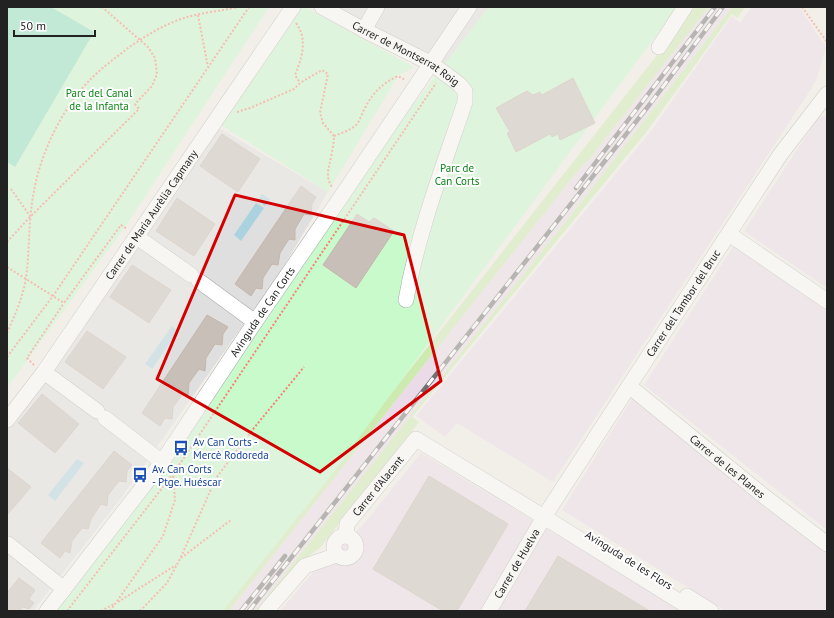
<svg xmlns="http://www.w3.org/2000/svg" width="834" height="618" viewBox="0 0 834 618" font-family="'PT Sans',sans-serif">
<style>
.residential{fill:#e0dfdf}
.industrial{fill:#ebdbe8}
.grass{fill:#cdebb0}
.park{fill:#c8facc}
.pitch{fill:#88e0be}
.water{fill:#aad3df}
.building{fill:#c7bfb8;stroke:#c4b6ab}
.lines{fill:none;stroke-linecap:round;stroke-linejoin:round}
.minor-casing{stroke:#a9a9a9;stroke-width:16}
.path{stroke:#fa8072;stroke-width:2;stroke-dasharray:2 2;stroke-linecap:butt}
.minor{stroke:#fff;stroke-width:15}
.rail-casing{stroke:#707070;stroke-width:4.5}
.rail{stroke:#fff;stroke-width:3;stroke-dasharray:9;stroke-linecap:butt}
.marked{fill:none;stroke:#d40000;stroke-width:3;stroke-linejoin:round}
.labels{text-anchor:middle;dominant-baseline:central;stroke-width:4;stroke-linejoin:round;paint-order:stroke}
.street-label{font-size:11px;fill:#222;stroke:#fff}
.park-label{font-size:11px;fill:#0c8416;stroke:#fff}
.transit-label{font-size:11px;fill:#164399;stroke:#fff;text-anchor:start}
</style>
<rect width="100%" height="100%" fill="#f2efe9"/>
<path class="residential" d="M338 7H532L481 94Z
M217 127 328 192 279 274 121 498 33 611H7V428L65 354Z"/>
<path class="industrial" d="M709 7H732L581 202 255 611H229L581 167 588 161Z
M752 7H799L826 47 817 78 811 89 553 482 457 423 445 437 416 416 651 131 732 16 740 23Z
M819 116 827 117V288L744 231Z
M735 244 827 307V530L644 385Z
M633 397 827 551V611H726L562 510Z
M421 453 684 611H280L314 571 363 525Z"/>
<path class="grass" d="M695 7H709L588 161 581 167 229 611H220Z
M732 7H745L737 18 732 14 648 130 412 417 419 422 320 548 301 562 262 611H255L581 202Z"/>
<path class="park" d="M7 7H269L125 227 7 388Z
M301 7H305L414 67 398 76 328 192 221 125 219 117Z
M489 7H677L329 478 223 611H46L398 124Z"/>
<path class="pitch" d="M7 7H51L94 32 15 167 7 162Z"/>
<path class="water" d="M262 194 270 199 265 206 258 200Z
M256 203 264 208 241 241 234 235Z
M172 326 178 331 152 369 145 364Z
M77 459 84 463 55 501 48 495Z"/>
<path class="building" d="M573 78 595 123 560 140 558 134 552 137 550 134 516 152 507 133 510 132 496 108 527 91 533 95 540 92 542 95Z
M222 134 260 159 238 192 200 166Z
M301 186 316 197 312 204 311 215 304 214 295 229V240L289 239 280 253 278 265 272 264 263 278 262 289 256 288 251 296 235 284Z
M177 198 215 224 194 256 156 231Z
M357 214 369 222 374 218 394 231 356 288 323 265Z
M132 265 171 290 149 323 110 297Z
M207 315 228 327 223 334 222 345 215 344 206 358 205 371 199 369 189 383 188 395 183 394 173 407 172 419 165 418 160 426 142 413Z
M87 331 126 357 103 389 65 362Z
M42 394 79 424 55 453 18 423Z
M114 451 132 465 127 471 126 482 119 481 108 495 107 506 101 504 91 519 88 529 82 528 72 541 70 553 65 551 60 558 41 543Z
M7 468 31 487 7 515Z
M429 476 508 524 457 611H443L373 569Z
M558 556 650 611H525Z
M19 578 35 590 29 599 34 603 29 609 23 607 19 611H7V593Z"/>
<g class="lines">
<g class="minor-casing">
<g id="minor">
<path id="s1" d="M322 7 364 30 432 64 459 84 465 91V102C443 167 418 232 406 300"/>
<path d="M364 30 377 7"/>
<path d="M659 47 685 7"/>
<path d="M729 234 827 301"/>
<path d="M137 237 191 275"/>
<path d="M199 281 255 322"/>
<path d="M44 372 97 411"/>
<path id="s2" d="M629 386 765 497 827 544"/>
<path d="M105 418 162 462"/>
<path id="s3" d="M7 420 44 372 293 7"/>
<path id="s4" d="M346 536 347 524 416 439 544 517 695 611"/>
<circle cx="345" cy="547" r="11"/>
<path d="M8 544 64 589"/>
<path d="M687 596 711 611"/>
<path id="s5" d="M47 611 162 462 255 322 341 197 469 7"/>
<path d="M266 611 305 566 337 555"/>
<path id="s6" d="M489 611 544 517 629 386 780 155 827 94"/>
</g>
</g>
<path class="path" d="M802 7 827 42
M198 15 208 67
M296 23C308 39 302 58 295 75L300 83
M237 112 250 108 294 89 300 83 322 70 328 74 320 113 323 123 334 136C334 141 333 147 332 152 330 165 324 176 332 187
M334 136C342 133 351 130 357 124 360 120 362 113 365 108 373 92 383 83 398 76L405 80
M11 189 30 216
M7 242 30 217 139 109 135 104 152 86 157 74 155 58 148 47 102 7
M7 267 64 303 121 225 127 229
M7 333C15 315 23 297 26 278 30 250 28 220 34 191 41 151 65 102 95 75 105 65 117 57 128 48 145 36 165 24 184 18 199 13 221 11 238 7
M7 357 53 296 249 7
M34 365 27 358 64 303
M181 558 231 520
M118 602 176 565
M67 611 173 474 436 83
M101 611 114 604
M110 611 163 536 175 500 173 474 170 471
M140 611 167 583 180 559 216 478 254 428 304 367"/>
<use href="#minor" class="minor"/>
<g class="rail-casing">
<path id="rail" d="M576 188 715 7
M241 611 285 556
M249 611 650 104 723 7"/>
</g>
<use href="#rail" class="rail"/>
</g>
<path d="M0 0H834V618H0ZM235 195 404 235 441 381 320 472 157 379Z" fill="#f2efe9" fill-opacity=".55" fill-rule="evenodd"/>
<path class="marked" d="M235 195 404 235 441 381 320 472 157 379Z"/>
<defs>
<g id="bus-bare" transform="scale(1.2)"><path d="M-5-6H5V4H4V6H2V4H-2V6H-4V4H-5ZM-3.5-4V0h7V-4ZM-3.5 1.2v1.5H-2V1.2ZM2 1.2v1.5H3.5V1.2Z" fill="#1a4fb4" stroke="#fff" stroke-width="2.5" paint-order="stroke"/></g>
</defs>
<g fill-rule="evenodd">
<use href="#bus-bare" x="181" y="448"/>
<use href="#bus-bare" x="140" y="475"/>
</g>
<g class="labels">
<g class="street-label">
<text stroke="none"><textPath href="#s1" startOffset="96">Carrer de Montserrat Roig</textPath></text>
<text stroke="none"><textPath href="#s3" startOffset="251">Carrer de Maria Aurèlia Capmany</textPath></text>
<text stroke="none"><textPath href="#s6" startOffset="364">Carrer del Tambor del Bruc</textPath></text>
<text stroke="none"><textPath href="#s5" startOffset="369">Avinguda de Can Corts</textPath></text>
<text stroke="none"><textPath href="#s2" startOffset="127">Carrer de les Planes</textPath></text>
<text stroke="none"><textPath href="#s4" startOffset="61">Carrer d'Alacant</textPath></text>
<text transform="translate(629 560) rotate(32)">Avinguda de les Flors</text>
<text stroke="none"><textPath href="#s6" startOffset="55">Carrer de Huelva</textPath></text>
</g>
<g class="park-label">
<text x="99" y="93">Parc del Canal<tspan x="99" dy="13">de la Infanta</tspan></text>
<text x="457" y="168">Parc de<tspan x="457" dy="13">Can Corts</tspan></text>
</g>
<g class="transit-label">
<text x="193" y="442">Av Can Corts -<tspan x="193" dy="13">Mercè Rodoreda</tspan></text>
<text x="152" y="469">Av. Can Corts<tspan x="152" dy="13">- Ptge. Huéscar</tspan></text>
</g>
</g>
<rect width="834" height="618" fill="none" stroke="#222222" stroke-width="16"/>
<path d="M14 30v6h81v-6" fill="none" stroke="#222222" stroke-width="2"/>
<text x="20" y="30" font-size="12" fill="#222222" stroke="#ffffff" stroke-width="3" paint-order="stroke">50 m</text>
</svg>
